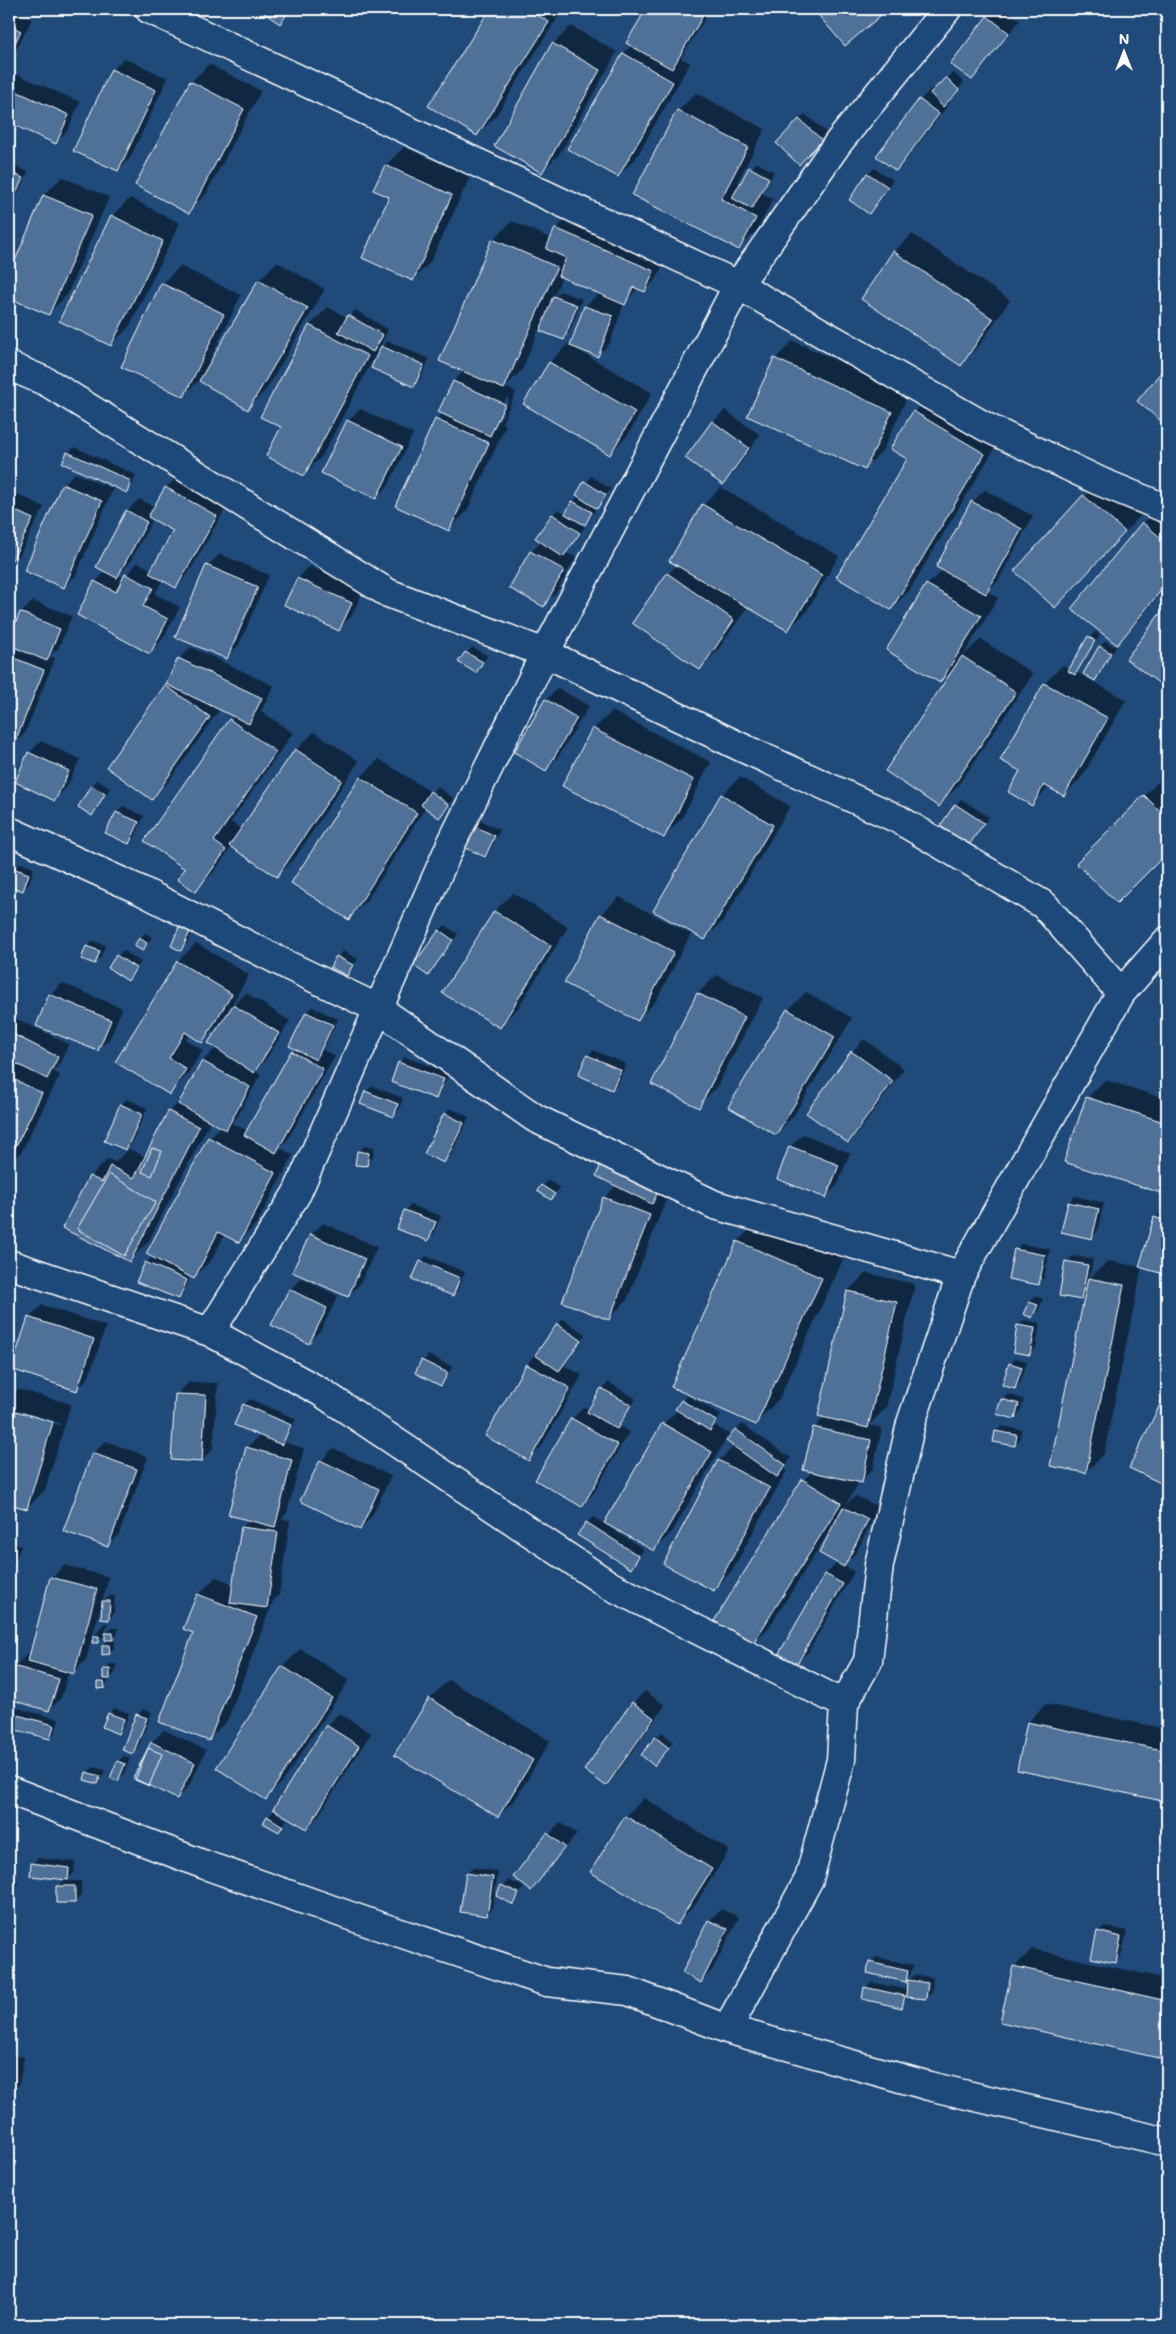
<svg xmlns="http://www.w3.org/2000/svg" width="1176" height="2334" viewBox="0 0 1176 2334" font-family="Mali,sans-serif">
<style>
.shadow{fill:#0007;fill-rule:evenodd}
.building{fill:#507197;stroke:#fff}
.lines{fill:none;stroke-linecap:round;stroke-linejoin:round}
.minor-casing{stroke:#fff;stroke-width:31}
.minor{stroke:#1f4a7a;stroke-width:28}
</style>
<rect width="100%" height="100%" fill="#1f4a7a"/>
<filter id="ink" filterUnits="userSpaceOnUse"><feTurbulence type="fractalNoise" baseFrequency=".02" numOctaves="2"/><feDisplacementMap in="SourceGraphic" scale="10" xChannelSelector="R" yChannelSelector="G"/><feConvolveMatrix kernelMatrix="1 2 1 2 8 2 1 2 1" color-interpolation-filters="sRGB"/></filter>
<g filter="url(#ink)">
<path class="shadow" d="M9 9 32 19 16 50 9 58Z
M260 9H294L280 23Z
M491 9H563L495 117 477 135 430 106Z
M647 9H711L681 58 690 63 636 158 618 176 569 148 624 53 632 45 628 42Z
M815 9H885L845 44Z
M996 9H1005L1020 20 972 79 988 17Z
M571 26 617 52 560 153 542 171 495 146 553 44Z
M124 58 168 78 130 158 118 170 112 70Z
M209 64 261 91 206 194 188 212 191 82Z
M9 71 80 102 68 130 56 142 9 121Z
M953 72 964 83 948 100 951 101 908 157 896 170 920 100 932 88 935 90Z
M696 93 765 129 738 181 742 183 756 162 774 172 762 193 773 199 757 230 739 249 678 111Z
M805 114 827 133 805 157 777 143Z
M404 147 470 177 431 261 413 280 391 197 386 165Z
M9 163 28 172 9 212Z
M874 168 893 180 869 212 868 174Z
M62 177 109 197 67 295 49 313 9 297V278L44 195Z
M130 198 180 223 129 327 111 345 112 216Z
M568 216 666 258 657 278 645 291 638 288 624 304 610 343 598 355 576 349 652 393 628 435 610 453 525 404 550 362 568 344 571 346 585 307 599 293 562 277 553 298 560 291 582 299 569 333 563 338 539 329 522 370 505 387 516 392 502 423 506 425 467 511 449 529 397 506 436 420 443 413 454 381 464 371 441 360 494 239 512 221 552 239 556 229ZM506 398 509 399 499 421H496Z
M912 234 1010 300 979 346 960 364 894 252Z
M277 262 325 289 266 390 248 408 199 380 183 396 162 284 180 266 241 295 210 360 212 361 259 280Z
M328 307 348 318 355 310 388 329 379 350 388 341 429 359 420 379 414 385 378 350 322 456 304 474 283 427 261 416 310 325Z
M793 341 909 393 883 450 865 468 775 359Z
M1167 367V424L1139 401Z
M9 390 17 394 9 411Z
M932 394 1002 436 909 591 891 609 914 412Z
M360 409 413 434 388 486 376 498 348 421Z
M725 410 760 435 735 471 723 483 713 422Z
M74 447 136 475 132 485 126 491 68 453Z
M75 473 113 489 76 575 64 587 63 485Z
M178 476 228 504 188 574 176 586 163 579 155 594 180 607 162 640 150 652 96 582 106 571 127 511 139 499 155 507 166 488ZM153 519 174 531 152 570 138 562 124 578 118 575 129 564Z
M591 476 611 489 585 523 577 519 576 521 585 527 566 553 576 557 556 593 543 605 531 552 542 541 553 515 558 509 566 514Z
M1102 478 1142 514 1055 606 1016 570Z
M721 487 839 556 806 612 788 630 748 606 718 650 700 668 668 574 677 565 703 505Z
M9 490 44 507 18 558 9 567Z
M985 490 1033 516 998 581 987 591 998 598 963 656 981 639 1033 674 957 787 939 805 956 667 940 681 927 585 943 570 972 502Z
M1161 505 1167 510V585L1135 625 1116 643 1143 523Z
M220 554 269 575 239 645 226 658 208 566Z
M310 566 363 591 351 617 338 629 285 605 298 578Z
M33 601 72 616 59 647 50 656 55 658 25 733 13 745 9 744V639L21 613Z
M1167 606V688L1128 659Z
M1095 631 1100 635 1076 672 1126 700 1082 777 1064 795 1049 787 1032 804 1022 771 1002 760 1045 683 1063 665 1070 669Z
M1105 641 1116 647 1095 679 1100 647Z
M191 647 274 686 261 711 293 733 231 822 242 830 296 750 314 732 359 761 295 858 277 876 232 846 214 872 195 890 187 869 146 841 234 716 220 709 170 780 151 798 166 686 179 659Z
M472 647 488 656 475 671 460 662Z
M558 688 589 706 558 757 546 769V700Z
M612 711 711 762 682 818 663 837 594 729Z
M41 741 80 759 67 787 55 799 29 753Z
M379 759 431 792 437 786 454 799 439 816 426 807 367 900 349 918 293 883 361 777Z
M740 777 790 806 723 921 705 939 722 795Z
M1163 777 1167 782V851L1117 902 1078 863Z
M97 780 110 788 92 814V786Z
M961 799 989 817 969 843 956 805Z
M123 806 144 816 135 837 129 843 107 833 117 812Z
M477 819 500 830 490 850 485 856 462 845Z
M20 863 34 868 29 884 23 889 9 885 14 869Z
M513 893 568 927 518 1008 500 1026 444 992 495 911Z
M619 897 691 934 656 1001 638 1019 601 915Z
M186 922 195 926 187 943 181 949 180 928Z
M445 925 458 934 428 974 440 931Z
M145 933 152 937 143 950 140 939Z
M93 941 105 945 101 957 95 962 87 947Z
M196 943 249 975 229 1009 246 993 290 1021 266 1059 255 1071 261 1074 238 1116 232 1123 248 1131 296 1048 291 1046 307 1012 313 1007 338 1019 323 1050 335 1056 288 1139 279 1147 293 1155 257 1223 239 1241 225 1234 212 1259 194 1277 191 1276 184 1292 178 1298 146 1263 153 1256 209 1138 221 1126 211 1120 148 1242 130 1260 90 1177 108 1159 115 1162 128 1150 106 1140 121 1105 127 1099 147 1108 132 1143 127 1148 146 1157 169 1112 182 1099 203 1061 217 1047 222 1021 202 1041 190 1034 186 1040 203 1050 187 1075 169 1093 117 1061 178 961Z
M123 950 141 962 128 980 117 956Z
M343 951 358 959 347 975 337 957Z
M717 975 763 998 716 1088 698 1106 652 1083 698 993Z
M62 983 122 1008 110 1038 97 1050 50 995Z
M806 992 852 1018 794 1115 776 1134 788 1010Z
M15 1018 69 1044 59 1065 53 1071 60 1075 21 1152 9 1164V1024Z
M864 1039 904 1069 860 1130 848 1142 852 1052Z
M593 1050 626 1064 618 1083 612 1089 588 1056Z
M405 1057 449 1073 441 1091 436 1097 399 1063Z
M1105 1080 1167 1099V1194L1066 1162 1087 1098Z
M372 1086 403 1098 399 1109 393 1115 366 1092Z
M450 1108 469 1117 450 1156 444 1162 445 1114Z
M803 1134 850 1153 838 1184 826 1196 790 1147Z
M364 1146 374 1147 373 1158 367 1164 358 1152Z
M548 1180 560 1188 550 1199 539 1191Z
M664 1184 659 1194 667 1197 627 1300 609 1318 604 1198 617 1185Z
M1075 1196 1104 1203 1097 1232 1091 1238 1062 1231 1069 1202Z
M411 1205 441 1216 434 1233 428 1239 405 1211Z
M1167 1206V1274L1142 1266 1104 1454 1086 1472 1087 1293 1081 1299 1067 1261 1073 1256 1093 1259 1089 1279 1108 1261 1141 1267 1155 1218Z
M762 1218 845 1255 779 1399 756 1423 673 1386 738 1241Z
M323 1223 377 1247 360 1284 348 1296 311 1235Z
M1021 1244 1050 1249 1044 1278 1038 1283 1015 1250Z
M426 1256 465 1272 458 1289 452 1295 421 1262Z
M866 1273 915 1284 886 1408 869 1425 882 1428 873 1469 861 1481 850 1479 858 1484 846 1504 856 1496 879 1507 856 1553 843 1565 854 1572 808 1652 796 1664 780 1654 826 1574 838 1562 832 1527 770 1626 752 1644 803 1480 813 1471 814 1428 825 1417 848 1291Z
M302 1278 338 1296 321 1330 309 1342 290 1290Z
M1035 1296 1043 1299 1038 1311 1032 1317 1030 1302Z
M42 1305 106 1326 89 1377 77 1389 29 1318Z
M563 1319 585 1334 563 1365 582 1375 541 1447 529 1459 487 1436 527 1364Z
M1024 1320 1040 1323 1036 1348 1030 1354 1018 1326Z
M428 1355 453 1367 441 1384 416 1372Z
M1016 1358 1027 1361 1021 1382 1015 1388 1010 1364Z
M189 1382 218 1383 213 1449 201 1461 177 1394Z
M608 1382 636 1399 619 1426 629 1432 594 1493 581 1506 572 1419 584 1407 590 1410Z
M18 1389 71 1404 45 1490 27 1508 9 1503V1398ZM10 1408 60 1423 59 1425 10 1411Z
M1167 1392V1485L1131 1467Z
M1008 1394 1024 1399 1020 1412 1015 1418 1002 1400Z
M687 1395 721 1415 714 1425 729 1434 672 1532 654 1550 663 1424 678 1410Z
M250 1399 296 1419 283 1442 304 1448 287 1513 281 1519 290 1520 279 1595 273 1601 227 1721 208 1739 195 1633 198 1595 216 1577 234 1584 242 1527 251 1519 247 1448 260 1435 244 1405Z
M742 1424 791 1458 784 1468 787 1470 732 1571 714 1589 719 1461 735 1445 736 1430Z
M1002 1426 1022 1430 1020 1439 1015 1445 996 1432Z
M106 1441 148 1457 119 1534 107 1546 93 1454Z
M333 1448 391 1476 372 1516 360 1529 321 1461Z
M593 1517 644 1549 630 1568 587 1523Z
M9 1541 21 1546 9 1576Z
M64 1565 109 1577 86 1660 74 1672 69 1671 61 1698 49 1710 9 1698V1687L15 1666 27 1654 31 1655 52 1578Z
M109 1596H115L114 1613 108 1619 102 1603Z
M108 1623 104 1635 112 1628H118V1633L112 1640H115V1647L109 1653 103 1646 109 1639 106 1634 98 1641 94 1637 103 1624Z
M301 1649 349 1680 284 1780 266 1798 282 1667Z
M110 1664H116V1671L104 1687 98 1683 104 1677V1670Z
M449 1680 550 1741 516 1798 498 1816 396 1755 430 1698Z
M645 1691 665 1705 618 1772 605 1784 633 1703Z
M1046 1704 1167 1729V1801L1018 1770 1028 1722Z
M17 1708 59 1719 55 1732 50 1738 9 1726 11 1713Z
M114 1708 129 1713 124 1727 118 1733 109 1714Z
M143 1709 152 1712 138 1747 132 1753 137 1715Z
M339 1713 371 1733 319 1815 307 1828 327 1726Z
M164 1730 206 1750 189 1786 177 1798 135 1777 152 1742Z
M662 1732 673 1742 654 1764 656 1738Z
M124 1756 130 1758 124 1774 118 1780 111 1777 118 1761Z
M93 1767 105 1770 103 1776 97 1782 87 1773Z
M644 1798 729 1850 695 1905 677 1923 626 1816Z
M274 1811 287 1820 279 1830 268 1817Z
M560 1822 577 1834 530 1890 514 1877Z
M38 1858 75 1862 74 1873 66 1881H81V1896L75 1901 58 1887 66 1879 32 1864Z
M9 1861 12 1862 9 1869Z
M473 1867 498 1872 492 1909 487 1915 467 1873Z
M9 1879 18 1880 17 1885 11 1891 9 1890Z
M508 1880 524 1887 513 1903 497 1896Z
M721 1909 739 1917 713 1969 701 1982 709 1921Z
M1104 1926 1127 1931 1121 1956 1115 1962 1098 1932Z
M1032 1949 1167 1979V2059L1001 2021 1014 1967Z
M876 1957 913 1965 911 1974 905 1980 870 1963Z
M914 1975 933 1977 932 1992 926 1998 908 1996 901 2007 865 1988 871 1982 908 1990V1981Z
M9 2054 24 2057 19 2085 9 2095Z
M554 2323H561V2325H552Z"/>
<path class="building" d="M258 9H291L280 24Z
M490 9H527L549 22 477 136 428 106Z
M646 9H707L672 69 626 43Z
M813 9H874L880 16 845 46Z
M987 16 1009 33 972 80 950 64Z
M9 25 21 31 9 55Z
M552 43 600 70 542 173 494 146Z
M623 53 673 82 618 177 567 149Z
M111 69 156 90 118 171 73 151Z
M946 77 959 90 943 107 930 93Z
M190 81 244 109 189 214 135 185Z
M9 88 69 115 56 144 9 123Z
M919 99 939 114 896 171 876 156Z
M677 110 748 147 721 199 756 218 739 250 632 195Z
M799 119 822 140 799 165 776 143Z
M385 165 452 195 413 281 362 258 389 197 373 190Z
M749 167 769 178 752 209 732 198Z
M9 172 23 178 9 209Z
M867 173 888 187 869 214 849 200Z
M43 195 92 215 49 315 9 298V275Z
M111 215 163 241 111 346 59 321Z
M555 228 654 271 645 292 633 287 625 305 558 276 566 258 546 249Z
M492 239 557 267 504 389 439 361Z
M893 251 993 319 961 366 861 299Z
M258 280 308 308 248 410 199 381Z
M161 283 224 314 184 397 121 367Z
M553 296 577 305 564 340 540 331Z
M584 306 613 316 598 357 570 346Z
M348 315 383 335 373 352 338 332Z
M309 325 368 356 304 476 266 456 281 427 260 417Z
M381 346 424 365 414 387 371 368Z
M774 358 892 412 865 470 747 416Z
M549 362 635 412 610 455 523 404Z
M1167 365V426L1137 401Z
M453 381 505 404 490 436 438 412Z
M913 411 985 454 891 610 836 577 907 459 890 449Z
M435 419 489 443 449 531 395 506Z
M347 420 402 447 376 499 321 473Z
M712 421 749 448 723 485 685 458Z
M67 452 131 481 127 493 62 463Z
M584 481 606 495 597 509 576 495Z
M62 484 102 501 64 588 24 571Z
M165 487 217 516 176 588 149 573 173 531 148 517Z
M1083 495 1125 532 1055 608 1014 571Z
M572 501 592 512 585 525 565 514Z
M971 501 1022 529 986 594 936 567Z
M702 504 822 575 788 631 669 561Z
M9 508 33 519 9 566Z
M126 510 147 522 117 578 96 567Z
M552 514 580 533 563 557 535 538Z
M1142 522 1167 543V583L1117 645 1071 609Z
M530 551 564 570 544 607 509 588Z
M206 565 258 587 227 659 175 637Z
M667 573 734 620 700 670 632 623Z
M125 574 153 588 143 606 168 619 150 654 77 615 94 581 116 592Z
M297 578 352 603 339 631 284 605Z
M926 584 981 616 940 683 886 650Z
M1167 604V689L1126 659Z
M20 612 60 629 47 661 9 645V639Z
M1088 636 1095 641 1075 675 1068 671Z
M1099 646 1111 653 1095 681 1083 674Z
M465 652 483 662 476 673 458 662Z
M9 656 44 670 13 747 9 745Z
M962 656 1016 692 939 807 885 771Z
M178 658 262 698 249 724 166 684Z
M1044 683 1108 718 1064 796 1044 785 1032 806 1008 792 1020 771 1000 760Z
M165 685 210 717 152 800 106 767Z
M545 699 577 718 546 771 514 752Z
M229 719 276 752 214 841 226 850 196 892 177 879 185 869 144 841Z
M592 728 694 780 664 838 562 786Z
M295 749 342 780 277 877 229 846Z
M28 752 69 771 55 801 15 782Z
M360 777 417 813 349 920 291 883Z
M91 785 105 794 92 816 78 807Z
M430 791 449 805 439 818 421 805Z
M721 794 773 825 705 940 653 911Z
M1144 795 1167 818V853L1117 903 1076 863Z
M955 804 984 823 969 845 940 826Z
M116 812 139 822 129 844 105 833Z
M470 824 495 836 485 857 460 845Z
M13 868 29 874 23 891 9 886Z
M494 911 551 946 500 1028 442 993Z
M600 914 674 952 638 1021 564 983Z
M179 927 190 932 181 951 171 946Z
M439 930 453 940 428 976 413 965Z
M139 938 147 943 143 951 134 946Z
M86 946 100 951 95 964 81 959Z
M116 955 136 968 128 981 108 968Z
M336 956 353 965 347 976 330 967Z
M177 961 232 994 202 1043 185 1032 169 1058 186 1069 170 1095 115 1062Z
M697 993 745 1017 699 1108 651 1084Z
M49 994 111 1020 98 1051 36 1026Z
M233 1005 279 1033 254 1073 208 1043Z
M787 1009 835 1037 776 1135 728 1107Z
M306 1012 333 1025 316 1060 289 1046Z
M9 1032 58 1057 47 1079 9 1060Z
M291 1051 323 1069 276 1153 244 1135Z
M851 1051 893 1081 848 1143 806 1113Z
M587 1055 621 1070 612 1090 578 1075Z
M202 1061 250 1087 226 1130 178 1104Z
M398 1062 444 1079 436 1099 391 1082Z
M9 1077 42 1093 9 1160Z
M365 1091 398 1104 394 1117 360 1104Z
M1086 1097 1167 1123V1195L1064 1162Z
M120 1104 142 1114 126 1150 104 1141Z
M168 1111 199 1127 130 1262 62 1228 89 1176 102 1182 110 1166 134 1178Z
M444 1113 464 1123 444 1163 424 1154Z
M208 1137 276 1173 239 1243 218 1232 194 1279 146 1254Z
M789 1146 839 1165 826 1198 777 1179Z
M152 1148 162 1151 152 1176 142 1172Z
M357 1151 369 1153 367 1166 355 1165Z
M602 1162 659 1190 652 1204 596 1176Z
M109 1174 156 1202 124 1256 77 1229Z
M541 1185 555 1194 551 1200 537 1191Z
M603 1197 650 1215 609 1320 562 1302Z
M1068 1202 1099 1209 1092 1239 1061 1232Z
M404 1210 436 1222 428 1241 397 1229Z
M1154 1217 1167 1221V1275L1139 1267Z
M310 1234 365 1259 348 1297 292 1272Z
M737 1241 822 1278 756 1425 671 1387Z
M1014 1249 1045 1255 1039 1285 1008 1279Z
M420 1261 460 1278 453 1296 412 1279Z
M1065 1261 1088 1265 1081 1300 1059 1296Z
M145 1262 187 1280 179 1299 136 1282Z
M1088 1278 1124 1285 1086 1473 1050 1466Z
M289 1289 327 1308 309 1344 271 1325Z
M847 1291 897 1302 868 1428 818 1416Z
M1029 1302 1038 1305 1032 1318 1023 1314Z
M28 1317 94 1339 77 1391 11 1369Z
M557 1324 581 1340 559 1371 535 1355Z
M1017 1325 1035 1328 1030 1355 1013 1352Z
M421 1360 448 1373 441 1386 415 1373Z
M1009 1363 1022 1367 1015 1389 1002 1385Z
M526 1364 570 1388 529 1461 485 1436Z
M601 1388 631 1405 617 1429 587 1412Z
M1167 1390V1486L1129 1468Z
M175 1394 206 1395 202 1462 171 1460Z
M1001 1399 1019 1404 1015 1419 996 1414Z
M681 1400 716 1421 710 1431 675 1409Z
M243 1404 291 1425 282 1445 234 1425Z
M9 1409 53 1422 27 1509 9 1504Z
M571 1418 618 1445 582 1507 535 1480Z
M662 1423 712 1452 654 1551 604 1523Z
M813 1427 871 1440 862 1483 803 1470Z
M735 1429 786 1465 777 1477 726 1441Z
M995 1431 1017 1435 1015 1446 993 1442Z
M246 1447 292 1460 275 1527 228 1515Z
M92 1453 137 1469 108 1547 63 1531Z
M320 1460 379 1489 360 1530 300 1501Z
M718 1460 770 1488 714 1591 663 1564Z
M802 1479 841 1503 752 1645 714 1621Z
M843 1507 868 1520 844 1567 819 1553Z
M586 1522 639 1556 631 1569 577 1535Z
M241 1527 278 1532 267 1608 230 1603Z
M825 1574 843 1584 796 1666 778 1655Z
M50 1577 97 1589 74 1674 28 1661Z
M197 1594 257 1617 209 1741 159 1722 193 1633 183 1629Z
M102 1601H110L109 1620 101 1619Z
M105 1633H113V1640H105Z
M93 1636H99V1643H92Z
M102 1645H109L110 1654 102 1655Z
M13 1666 59 1679 49 1711 9 1699V1682Z
M282 1666 332 1698 266 1800 216 1768Z
M103 1669H110V1679H103Z
M97 1682H104L105 1688 97 1689Z
M429 1698 533 1760 498 1817 394 1755Z
M632 1702 654 1718 606 1786 584 1770Z
M10 1713 54 1725 50 1739 9 1728Z
M108 1713 124 1719 118 1734 102 1727Z
M136 1714 147 1718 133 1754 122 1750Z
M1027 1722 1167 1751V1802L1017 1770Z
M326 1725 359 1746 307 1829 273 1809Z
M655 1737 669 1748 654 1766 641 1755Z
M151 1742 195 1763 177 1799 133 1778Z
M148 1748 162 1754 149 1786 135 1780Z
M117 1761 125 1764 118 1781 110 1778Z
M86 1772 100 1776 98 1784 84 1780Z
M267 1816 283 1826 279 1832 263 1823Z
M625 1816 712 1869 677 1925 590 1872Z
M547 1833 565 1847 531 1891 513 1877Z
M31 1863 69 1868 68 1880 30 1876Z
M466 1873 493 1877 487 1916 460 1912Z
M501 1885 519 1893 514 1905 496 1896Z
M56 1886H75V1903H56Z
M708 1920 728 1929 701 1983 682 1973Z
M1097 1931 1121 1937 1116 1963 1091 1958Z
M869 1962 908 1971 906 1982 867 1973Z
M1013 1966 1167 2001V2060L1000 2022Z
M907 1980 928 1983 926 1999 906 1997Z
M864 1987 905 1996 902 2008 862 1999Z"/>
<g class="lines">
<g class="minor-casing">
<path id="minor" d="M149 9 738 285 986 427 1099 481 1167 509
M9 366 47 382 388 593 545 653 745 749 898 819 1044 905 1121 993
M9 831 140 890 289 966 379 1009 535 1118 715 1205 961 1275
M9 1264 210 1332 321 1392 609 1585 844 1704
M210 1332 297 1193 451 844 545 653 738 285 838 143 947 9
M9 1790 205 1865 373 1924 547 1982 628 1991 727 2029 929 2086 1167 2142
M727 2029 809 1879 841 1760 844 1704 868 1661 879 1565 911 1423 961 1275 1121 993 1167 941"/>
</g>
<use href="#minor" class="minor"/>
</g>
</g>
<rect width="1176" height="2334" fill="none" stroke="#1f4a7a" stroke-width="30"/>
<rect x="15" y="15" width="1146" height="2304" fill="none" stroke="#fff" stroke-width="2" filter="url(#ink)"/>
<g transform="translate(1124 52)" stroke="#1f4a7a" stroke-width="4" paint-order="stroke">
<path d="M0-4L9 19L0 12L-9 19Z" fill="#ffffff"/>
<text y="-8" font-size="14" font-weight="bold" text-anchor="middle" fill="#ffffff">N</text>
</g>
</svg>
